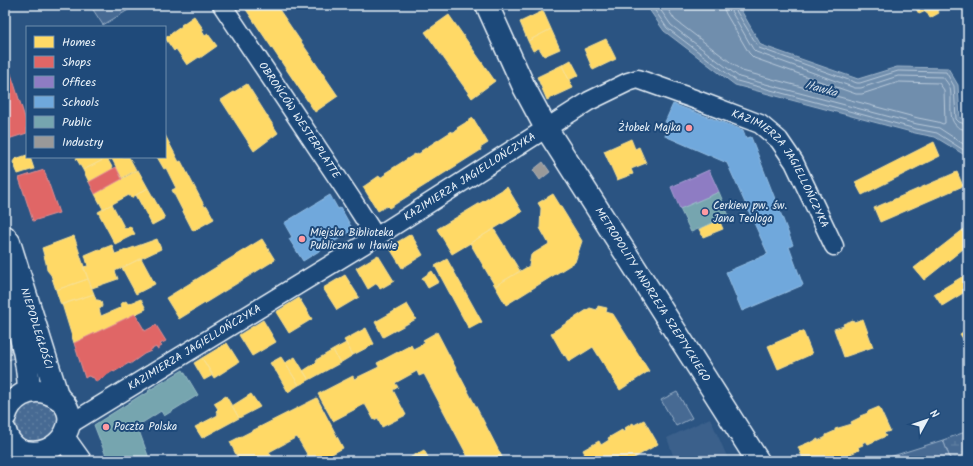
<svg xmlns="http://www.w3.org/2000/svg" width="973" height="466" viewBox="0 0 973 466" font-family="Kalam,sans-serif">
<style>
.built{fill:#3a608b}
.grass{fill:url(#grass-dots);stroke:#98aec6}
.wetland{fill:url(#wetland-marsh);stroke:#98aec6}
.park{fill:#476b93;stroke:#98aec6}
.water{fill:#708ead;stroke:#a0b6cb}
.homes{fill:#ffd966;stroke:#f8e092}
.shops{fill:#e06666;stroke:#e29092}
.offices{fill:#8e7cc3;stroke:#a99fd3}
.schools{fill:#6fa8dc;stroke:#93bee4}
.public{fill:#76a5af;stroke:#98bcc5}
.industry{fill:#999;stroke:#b1b3b6}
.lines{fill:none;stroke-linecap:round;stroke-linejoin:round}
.shore{stroke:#b8c9da;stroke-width:1}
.minor-casing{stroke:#e8f1f8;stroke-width:21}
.tertiary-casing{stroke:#e8f1f8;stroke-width:25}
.secondary-casing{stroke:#e8f1f8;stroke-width:25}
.minor{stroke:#1f4a7a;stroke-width:18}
.tertiary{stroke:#1f4a7a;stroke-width:22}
.secondary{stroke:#1f4a7a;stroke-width:22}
.poi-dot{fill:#ff9aa2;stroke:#1f4a7a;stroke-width:1.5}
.labels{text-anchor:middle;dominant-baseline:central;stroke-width:4;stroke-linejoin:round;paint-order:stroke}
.street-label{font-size:11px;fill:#e8f1f8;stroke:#1f4a7a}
.poi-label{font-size:11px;fill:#e8f1f8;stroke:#1f4a7a;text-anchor:start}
.water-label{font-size:12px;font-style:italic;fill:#d0dde9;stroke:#1f4a7a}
</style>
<defs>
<pattern id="grass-dots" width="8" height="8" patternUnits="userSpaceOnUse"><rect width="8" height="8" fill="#476b93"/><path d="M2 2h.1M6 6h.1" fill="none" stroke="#6281a3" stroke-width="1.8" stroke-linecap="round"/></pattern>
<pattern id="wetland-marsh" width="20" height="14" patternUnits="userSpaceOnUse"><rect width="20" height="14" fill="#476b93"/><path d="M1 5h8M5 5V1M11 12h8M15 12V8" fill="none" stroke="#6281a3"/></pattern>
</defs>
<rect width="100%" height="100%" fill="#2b5482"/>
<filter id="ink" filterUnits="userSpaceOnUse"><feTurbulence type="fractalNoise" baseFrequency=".025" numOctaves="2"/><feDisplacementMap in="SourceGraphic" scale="8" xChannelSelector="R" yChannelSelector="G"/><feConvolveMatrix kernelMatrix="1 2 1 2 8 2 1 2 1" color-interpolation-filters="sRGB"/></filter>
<g filter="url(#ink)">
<path class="built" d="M710 418 729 461H675L667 438Z"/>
<path class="grass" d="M5 303 19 356 6 361H5Z
M38 399 53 406 57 413 58 422 51 437C47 439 42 442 37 443 19 445 9 420 21 407 24 403 32 401 38 399Z"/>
<path class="wetland" d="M968 431V461H951L943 440Z"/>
<path class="park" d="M90 5H134L135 6 103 25Z
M677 392 692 418 676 426 661 400Z
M943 440 951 461H878L880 460Z"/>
<path class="water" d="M646 5H738L761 45 858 79 897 67 948 68 958 85 960 118 968 121V157L935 137 915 133 735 85 664 31Z"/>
<path class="homes" d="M243 5H276L338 96 315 112Z
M914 5H935L939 13 930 18 926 11 919 14Z
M543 11 551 29 528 41 520 22Z
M449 15 495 81 472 98 425 32Z
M194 16 204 30 202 31 205 36 208 34 217 46 200 58 199 57 187 65 176 49 174 51 165 38 182 26 181 25Z
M551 29 560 49 544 56 539 48 533 51 528 41Z
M606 39 616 59 593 70 584 49Z
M571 60 579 75 569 80 562 65Z
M562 65 573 88 547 100 537 77Z
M247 84 278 133 254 151 221 100Z
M473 118 488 143 480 148 481 150 389 208 387 206 378 211 363 187 379 176 380 178 386 174 385 173 415 154 416 155 422 152 421 151 452 131V133L458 129 457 128Z
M165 135 179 162 181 161 205 207 207 206 214 219 193 231 172 190 176 188 166 168 164 169 157 157H165Z
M631 139 635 149 639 147 646 163 631 169 633 174 617 180 604 151Z
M934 142 940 156 862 195 855 182Z
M27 155V157H30L34 169 18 174 13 162 15 159Z
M78 157H106L107 158 83 170 76 158Z
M108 157H129L136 170 122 178 112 159 110 160Z
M107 158 113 169 89 182 83 170Z
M138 170 148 188 131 198 129 195 103 209 95 194Z
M957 172 963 186 880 222 874 208Z
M507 187 522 212 452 254 437 229Z
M148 188 165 218 152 225 136 195Z
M553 194 582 241 575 262 506 305 495 286 529 266 531 255 549 244 540 228 541 208 538 203Z
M112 204 125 229 130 226 135 234 115 244 98 212Z
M719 220 723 229 703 237 699 229Z
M968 226V245L924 280 914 268Z
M494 229 520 271 495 286 470 243Z
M411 234 423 255 402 268 389 247Z
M74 236 88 279 56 290 51 275 47 270 46 263 42 248Z
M157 239 161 249 115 271 118 279 92 288 83 267 88 266 85 255 99 249V250L112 245 115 254Z
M262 239 275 260 179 319 166 298Z
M378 255 394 281 380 289 377 283 368 289 356 268Z
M141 258 155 284 136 294 122 268Z
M447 259 482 322 469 329 435 266Z
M432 271 439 282 428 288 422 278Z
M345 275 359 297 337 310 323 288Z
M965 275 968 279V290L942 306 934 294Z
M88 279 94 294 61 305 56 290Z
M94 294 96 300H98L101 301 102 306 101 308 99 309 101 316 122 307 120 304 126 301 128 304 141 299 146 309 74 343 62 304Z
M299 298 312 319 289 333 276 312Z
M407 304 416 319 383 337 375 322Z
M598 306 607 308 606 312 613 314 649 371 620 390 593 347 569 362 565 355 564 356 551 333 590 308 597 310Z
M863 319 873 347 844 357 834 329 844 326 843 324 853 320 854 322Z
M263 320 276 342 252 356 239 335Z
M366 328 374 344 353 355 344 340Z
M968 329V346L960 334Z
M803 331 812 354 778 369 768 346Z
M437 332 483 420 504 461H465L469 459 424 374 419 376 417 371 395 383 398 387 393 390 406 415 382 427 378 418 374 420 365 404 333 421 318 394 353 376 354 379 379 367 377 363 411 345 413 349 425 343 423 340Z
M227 343 239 362 214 378 202 358Z
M346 343 353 355 340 363 333 350Z
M333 350 340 363 309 380 303 371 317 362 316 360Z
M281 357 299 385 288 392 276 371H275L270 363Z
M295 357 309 380 299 385 285 363Z
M202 358 213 375 204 380 194 363Z
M251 394 260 407 239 418 232 406Z
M226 396 239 418 202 438 195 427 218 415 216 411 218 409 214 403Z
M317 398 343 448 319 461H311L297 437 269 452 274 461H239L230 442Z
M879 407 890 431 884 433 886 436 868 444 866 441 862 443 863 445 858 447 859 450 842 458 840 455 837 457V458L832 461H804L798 447 810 442V443L818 439V441L826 437V435L835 431V429L852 424 851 422 861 417 860 416 868 413 867 412Z
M644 420 658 444 629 461H586L583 455 585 454 583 450 599 441 601 445 609 440 608 438 622 430 623 432 627 430 625 428 633 423 634 425Z
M424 450 430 461H404Z"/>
<path class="shops" d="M5 55 27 124V133L5 140Z
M116 167 122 179 95 194 89 182Z
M44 170 59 213 33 221 19 178Z
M135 314 145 331 156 325 166 341 160 344 162 346 157 349 156 347 150 350 151 351 144 354 130 364 129 363 114 372 113 371 96 382 94 378 88 376 85 378 74 343Z"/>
<path class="offices" d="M709 170 719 192 680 209 671 187Z"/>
<path class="schools" d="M673 104 743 130 746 138 751 137 793 245 789 247 803 285 742 311 726 272 768 254 727 163 665 136 670 124 665 122Z
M330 195 338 209 340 208 343 213V212L353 230 303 261 289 239 292 237 284 223Z"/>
<path class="public" d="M719 192 729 216 691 232 680 209Z
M183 370 198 395 164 416 161 411 139 425 140 427 138 428 150 461H108L94 425 143 394 144 395 149 392 148 391Z"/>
<path class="industry" d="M543 162 550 172 540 180 533 170Z"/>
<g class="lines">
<path class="shore" d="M651 5 667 28 737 81 916 129 937 133 968 153
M657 5 671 25 739 77 917 124 939 128 968 147
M665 5 675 20 742 71 918 118 938 122 943 124 945 123 944 90 939 83 899 82 862 94H856L754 58 749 53 726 14 724 9 723 5
M729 5 731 11 753 49 756 52 855 88H861L898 76 943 77C945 80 949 84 950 88 954 104 943 128 968 130
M734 5 735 9 759 48 857 83H860L898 71 946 72 954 86 956 119 959 122 968 125"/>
<g class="minor-casing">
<g id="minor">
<path id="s1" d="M222 5 351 198 376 237"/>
<path id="s2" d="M70 424 376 237 589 101 628 82 638 79 694 99 760 124 779 140 794 162 834 246"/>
</g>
</g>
<g class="tertiary-casing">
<g id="tertiary">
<path id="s3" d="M487 5 524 87 546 128 758 461"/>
</g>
</g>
<g class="secondary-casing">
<g id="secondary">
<path id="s4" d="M5 237 9 242 58 398"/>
<path d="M5 283C16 318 28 354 29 391"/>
<path d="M5 416C10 398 29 386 48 393 93 409 59 466 19 450 12 446 7 439 5 431"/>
<path d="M65 440 80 461"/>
</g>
</g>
<use href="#minor" class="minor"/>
<use href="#tertiary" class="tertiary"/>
<use href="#secondary" class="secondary"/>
</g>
</g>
<g class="poi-dot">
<circle cx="689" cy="128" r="4"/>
<circle cx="705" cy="212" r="4"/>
<circle cx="302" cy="239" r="4"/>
<circle cx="106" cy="427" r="4"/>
</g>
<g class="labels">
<g class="street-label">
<text stroke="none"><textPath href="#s1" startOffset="139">OBROŃCÓW WESTERPLATTE</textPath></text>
<text stroke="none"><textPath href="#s2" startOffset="842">KAZIMIERZA JAGIELLOŃCZYKA</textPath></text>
<text stroke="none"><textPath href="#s2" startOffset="470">KAZIMIERZA JAGIELLOŃCZYKA</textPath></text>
<text stroke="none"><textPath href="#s3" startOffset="334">METROPOLITY ANDRZEJA SZEPTYCKIEGO</textPath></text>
<text stroke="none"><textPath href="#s4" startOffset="97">NIEPODLEGŁOŚCI</textPath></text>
<text stroke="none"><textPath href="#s2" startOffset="146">KAZIMIERZA JAGIELLOŃCZYKA</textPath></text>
</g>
<g class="poi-label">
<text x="681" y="128" text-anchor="end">Żłobek Majka</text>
<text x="713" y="206">Cerkiew pw. św.<tspan x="713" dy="13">Jana Teologa</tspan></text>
<text x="310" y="233">Miejska Biblioteka<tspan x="310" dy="13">Publiczna w Iławie</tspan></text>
<text x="114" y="427">Poczta Polska</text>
</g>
<g class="water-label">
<text transform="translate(821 89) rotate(15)">Iławka</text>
</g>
</g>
<rect width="973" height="466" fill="none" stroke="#1f4a7a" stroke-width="20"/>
<rect x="10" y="10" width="953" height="446" fill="none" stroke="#e8f1f8" stroke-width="1.5" filter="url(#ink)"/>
<rect x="26" y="26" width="140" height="132" fill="#1f4a7a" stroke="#6f8dac"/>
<rect x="34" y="36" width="20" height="12" fill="#ffd966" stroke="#6f8dac"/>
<text x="62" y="46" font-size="12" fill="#e8f1f8">Homes</text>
<rect x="34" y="56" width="20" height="12" fill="#e06666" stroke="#6f8dac"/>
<text x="62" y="66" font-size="12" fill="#e8f1f8">Shops</text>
<rect x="34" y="76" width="20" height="12" fill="#8e7cc3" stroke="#6f8dac"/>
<text x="62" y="86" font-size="12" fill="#e8f1f8">Offices</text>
<rect x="34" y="96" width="20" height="12" fill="#6fa8dc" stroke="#6f8dac"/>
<text x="62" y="106" font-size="12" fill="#e8f1f8">Schools</text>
<rect x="34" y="116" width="20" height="12" fill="#76a5af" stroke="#6f8dac"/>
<text x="62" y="126" font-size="12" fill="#e8f1f8">Public</text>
<rect x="34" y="136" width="20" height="12" fill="#999999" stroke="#6f8dac"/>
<text x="62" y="146" font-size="12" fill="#e8f1f8">Industry</text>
<g transform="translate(927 420) rotate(50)" stroke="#1f4a7a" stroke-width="3" paint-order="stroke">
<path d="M0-3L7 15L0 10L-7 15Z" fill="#e8f1f8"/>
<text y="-6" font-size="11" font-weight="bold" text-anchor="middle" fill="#e8f1f8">N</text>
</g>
</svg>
